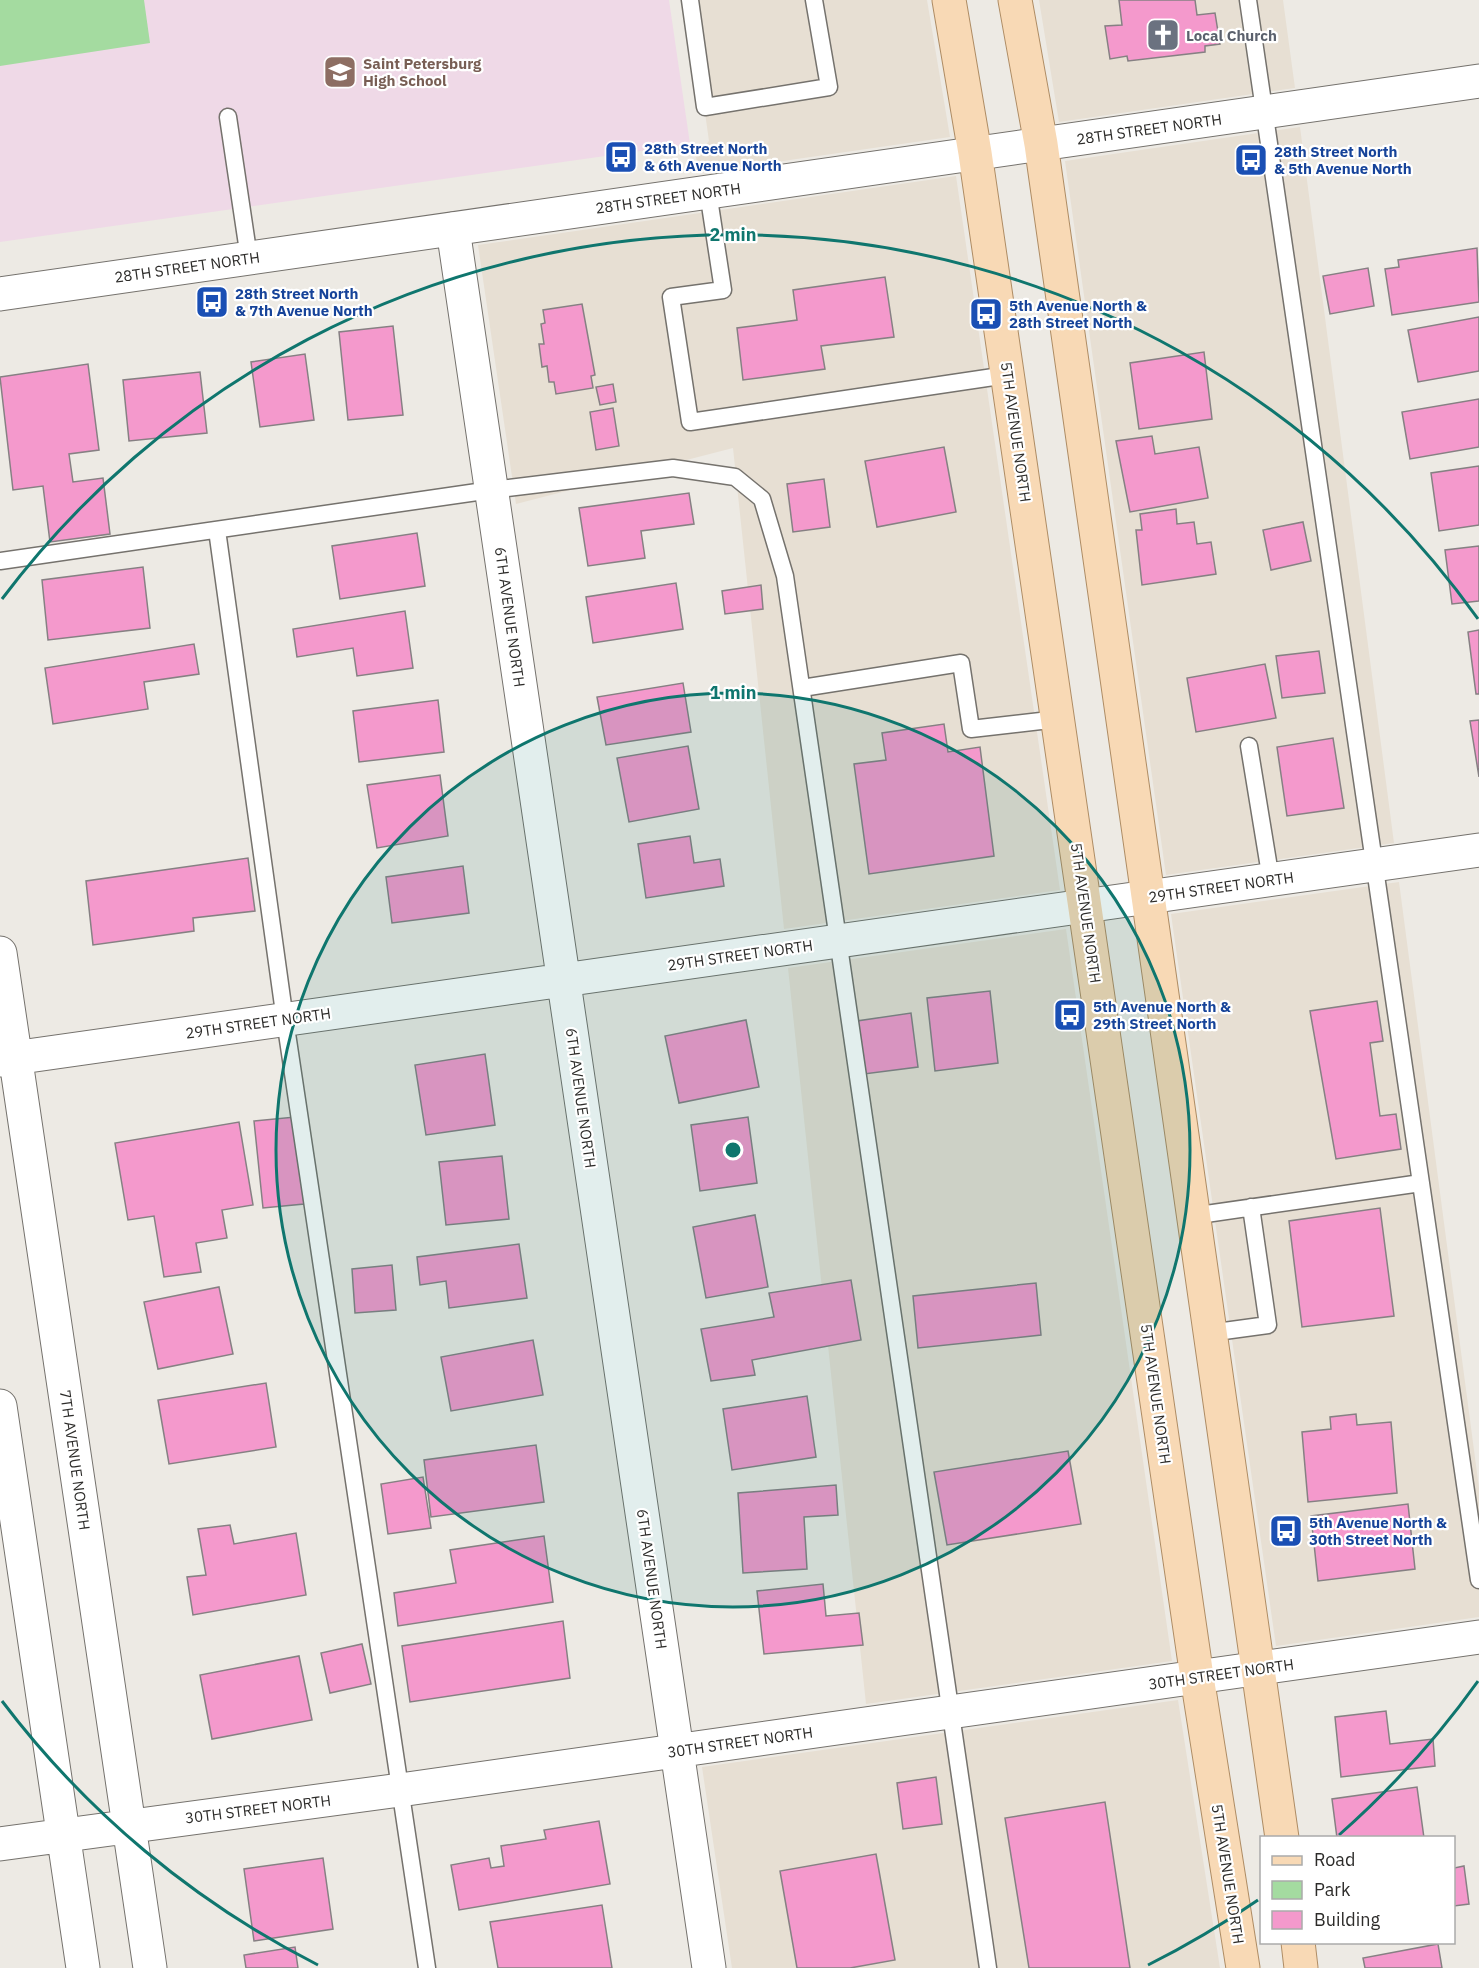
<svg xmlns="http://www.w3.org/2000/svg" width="1479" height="1968" viewBox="0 0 1479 1968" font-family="'IBM Plex Sans',sans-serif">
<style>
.built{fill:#e7dfd3}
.education{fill:#efd9e7}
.green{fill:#a4dba0}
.building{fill:#f499cc;stroke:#868083;stroke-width:1.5}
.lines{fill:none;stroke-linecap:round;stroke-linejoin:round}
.lane-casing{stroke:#75726d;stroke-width:19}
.street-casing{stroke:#75726d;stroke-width:35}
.secondary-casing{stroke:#75726d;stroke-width:35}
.primary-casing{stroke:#ae8c64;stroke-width:35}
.lane{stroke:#fff;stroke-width:16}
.street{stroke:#fff;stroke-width:33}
.secondary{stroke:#fff;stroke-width:33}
.primary{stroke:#f8d9b5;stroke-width:33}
.ring{fill:none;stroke:#0f766e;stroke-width:3}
.labels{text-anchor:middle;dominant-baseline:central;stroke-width:4.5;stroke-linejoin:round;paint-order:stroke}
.worship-label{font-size:15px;font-weight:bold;fill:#5b616d;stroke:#fff;text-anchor:start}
.education-label{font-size:15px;font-weight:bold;fill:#785e54;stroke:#fff;text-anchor:start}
.street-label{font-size:15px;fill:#2d2c2a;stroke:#fff}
.transit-label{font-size:15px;font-weight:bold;fill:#164399;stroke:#fff;text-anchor:start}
.centre{fill:#0f766e;stroke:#fff;stroke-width:3}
.ring-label{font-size:18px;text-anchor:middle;font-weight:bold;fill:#0f766e;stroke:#fff;stroke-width:4.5;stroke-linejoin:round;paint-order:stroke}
</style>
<rect width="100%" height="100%" fill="#edeae4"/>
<path class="built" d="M689 0H927L950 137 699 173 696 157 709 141Z
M1039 0H1283L1295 88 1059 122Z
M1300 127 1394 843 1166 875 1065 161Z
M956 176 1060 890 784 929 733 448 516 504 478 245Z
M1399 882 1479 1488V1617L1276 1646 1171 914Z
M1066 929 1172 1661 866 1704 788 968Z
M1178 1700 1220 1968H732L702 1767Z"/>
<path class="education" d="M0 0H669L690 144 0 242Z"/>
<path class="green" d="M0 0H144L150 43 0 66Z"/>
<path class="building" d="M1119 0H1195L1197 15 1215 13 1220 44 1205 46V52L1128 61 1127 56 1110 59 1105 26 1122 25Z
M1477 248 1479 302 1392 315 1385 269 1399 267 1398 260Z
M1368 268 1374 306 1330 314 1323 276Z
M885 277 894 337 821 346 825 369 743 380 737 328 797 320 793 290Z
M582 304 595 375 591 376 593 388 556 394 554 382H549L547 366 542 367 539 344H544L541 324 545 323 543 310Z
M1479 317V371L1418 382 1408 330Z
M393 326 403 415 348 420 339 332Z
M1204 352 1212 419 1139 429 1130 363Z
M305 354 314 420 260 427 251 362Z
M88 364 99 450 69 454 73 482 103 478 110 534 50 542 43 486 13 490 0 377Z
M200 372 207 433 129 441 123 380Z
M613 384 616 402 600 405 596 387Z
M1479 399V447L1410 459 1402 412Z
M613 408 619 446 596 450 590 412Z
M1152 436 1155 454 1199 447 1208 498 1130 512 1116 441Z
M944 447 956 512 877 527 865 461Z
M1479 466V525L1439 531 1431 473Z
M824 479 830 527 793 532 787 484Z
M689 493 694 524 641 531 645 558 588 566 579 508Z
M1176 509 1177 524 1194 522 1197 544 1211 542 1216 574 1142 585 1136 530H1142L1140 514Z
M1303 522 1311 561 1271 570 1263 530Z
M417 533 425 586 340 599 332 546Z
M1479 546V601L1452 604 1445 550Z
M143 567 150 628 48 640 42 580Z
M676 583 683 629 593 643 586 597Z
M761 585 763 609 725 614 722 591Z
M405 611 413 668 357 676 353 648 297 657 293 629Z
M1479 630V694H1476L1468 632Z
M194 644 199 674 144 682 148 709 53 724 45 668Z
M1319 651 1325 693 1282 698 1276 656Z
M1265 664 1276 718 1196 732 1187 678Z
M683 683 691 732 606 745 597 697Z
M438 700 444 752 359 762 353 711Z
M1479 720V777L1470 721Z
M944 724 948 752 980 747 994 856 869 874 854 764 886 760 882 733Z
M1333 738 1344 808 1287 816 1277 747Z
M688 746 699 809 629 822 617 758Z
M440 775 448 836 377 848 367 785Z
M690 836 694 863 720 859 724 886 646 898 638 844Z
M248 858 255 911 193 918 194 931 93 945 86 881Z
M463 866 469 913 392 923 386 877Z
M990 991 998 1063 935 1071 927 998Z
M1377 1001 1383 1041 1370 1043 1380 1116 1396 1114 1401 1149 1336 1159 1310 1011Z
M911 1013 918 1067 864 1074 857 1021Z
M746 1020 759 1087 679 1103 665 1036Z
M485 1054 495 1125 426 1135 415 1065Z
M295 1117 304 1204 263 1208 254 1121Z
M748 1117 757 1183 700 1191 691 1125Z
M239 1122 253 1205 222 1210 227 1238 196 1243 201 1272 164 1277 154 1216 128 1220 115 1143Z
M502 1156 509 1219 446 1225 439 1162Z
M1380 1208 1394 1316 1302 1327 1289 1221Z
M755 1215 768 1287 706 1298 693 1227Z
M519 1244 527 1298 449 1308 446 1281 420 1285 417 1257Z
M392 1265 396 1310 355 1313 352 1269Z
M851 1280 861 1340 752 1360 755 1375 711 1381 701 1329 774 1317 769 1293Z
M1036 1283 1041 1335 918 1348 913 1296Z
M219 1287 233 1354 158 1369 144 1302Z
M533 1340 543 1395 451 1411 441 1357Z
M266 1383 276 1447 169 1464 158 1400Z
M807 1396 816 1457 732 1470 723 1409Z
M1356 1414 1357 1425 1391 1422 1397 1493 1308 1502 1302 1432 1331 1429 1330 1417Z
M536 1445 544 1502 431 1517 424 1460Z
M1068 1451 1081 1524 947 1545 934 1472Z
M423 1477 431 1528 388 1534 381 1484Z
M836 1485 838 1515 804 1517 807 1569 743 1573 738 1493Z
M1408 1504 1415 1569 1318 1581 1311 1516Z
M230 1525 234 1544 296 1533 306 1595 193 1615 187 1577 206 1575 198 1529Z
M544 1536 553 1602 398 1626 394 1593 456 1583 450 1550Z
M823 1584 826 1616 859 1613 863 1645 764 1654 757 1591Z
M563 1621 570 1678 410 1702 402 1646Z
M362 1644 371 1684 330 1693 321 1653Z
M299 1656 312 1720 212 1739 200 1675Z
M1386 1711 1390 1744 1433 1739 1435 1766 1341 1777 1335 1717Z
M936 1777 942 1824 903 1829 897 1783Z
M1417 1787 1424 1838H1337L1332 1799Z
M1105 1802 1130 1968H1029L1005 1818Z
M599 1821 610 1884 459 1910 451 1865 489 1858 491 1868 504 1866 501 1846 546 1839 544 1830Z
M876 1854 895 1960 850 1968H797L780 1871Z
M323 1858 333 1929 254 1941 244 1869Z
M1464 1866 1469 1904 1454 1906V1868Z
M602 1905 612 1968H498L490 1922Z
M1438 1944 1442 1968H1365L1363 1958Z
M295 1947 298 1968H246L244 1955Z"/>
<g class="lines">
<g class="lane-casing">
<path id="lane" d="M690 0 705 107 829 87 814 0
M1248 0 1479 1580
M228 117 249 258
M708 192 723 290 671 297 690 422 1007 375
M217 530 285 1020 427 1968
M0 561 491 490 673 468 735 477 762 499 785 576 988 1968
M802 688 961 663 971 729 1058 719
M1249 746 1271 880
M1192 1216 1421 1183
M1209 1333 1268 1325 1251 1207"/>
</g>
<g class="street-casing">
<path id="street" d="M453 229 709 1968
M0 953 150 1968
M0 1060 1479 850
M0 1406 83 1968
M0 1844 400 1790 1479 1637"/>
</g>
<g class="secondary-casing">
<path id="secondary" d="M0 294 1479 81"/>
</g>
<g class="primary-casing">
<path id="primary" d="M949 0 975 153 1197 1677 1243 1968
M1015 0 1041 144 1282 1838
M1298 1942 1301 1968"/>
</g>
<use href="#lane" class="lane"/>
<use href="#street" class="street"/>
<use href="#secondary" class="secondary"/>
<use href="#primary" class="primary"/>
</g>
<circle cx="733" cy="1150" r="457" fill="#0f766e" fill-opacity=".12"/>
<g class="ring">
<circle cx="733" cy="1150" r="457"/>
<path d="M1478 1681A915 915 0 0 1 1339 1835M1258 1900A915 915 0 0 1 1148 1965M318 1965A915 915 0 0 1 2 1701M2 599A915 915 0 0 1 1478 619"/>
</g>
<defs>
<g id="church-square" transform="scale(1.725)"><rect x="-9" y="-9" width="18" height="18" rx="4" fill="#6b7280" stroke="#fff"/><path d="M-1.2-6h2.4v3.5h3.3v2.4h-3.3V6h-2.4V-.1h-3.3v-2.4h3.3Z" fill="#fff"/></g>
<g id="school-square" transform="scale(1.725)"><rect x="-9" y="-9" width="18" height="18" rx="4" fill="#8d6e63" stroke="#fff"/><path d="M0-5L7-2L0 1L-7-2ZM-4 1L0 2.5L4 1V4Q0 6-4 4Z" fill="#fff"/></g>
<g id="bus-square" transform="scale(1.725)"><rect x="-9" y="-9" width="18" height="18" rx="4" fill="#1a4fb4" stroke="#fff"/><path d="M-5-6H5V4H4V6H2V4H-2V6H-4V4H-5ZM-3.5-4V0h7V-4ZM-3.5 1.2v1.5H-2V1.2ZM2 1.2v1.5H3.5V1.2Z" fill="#fff"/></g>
</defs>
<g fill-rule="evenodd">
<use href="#church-square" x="1163" y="35"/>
<use href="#school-square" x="340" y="72"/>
<use href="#bus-square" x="621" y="157"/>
<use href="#bus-square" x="1251" y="160"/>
<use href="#bus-square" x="212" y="302"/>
<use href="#bus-square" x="986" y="314"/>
<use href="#bus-square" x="1070" y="1015"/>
<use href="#bus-square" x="1286" y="1531"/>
</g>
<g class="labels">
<g class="worship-label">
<text x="1186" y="35">Local Church</text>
</g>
<g class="education-label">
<text x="363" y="63">Saint Petersburg<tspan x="363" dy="17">High School</tspan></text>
</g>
<g class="street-label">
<text transform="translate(1149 129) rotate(-8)">28TH STREET NORTH</text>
<text transform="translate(668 198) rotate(-8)">28TH STREET NORTH</text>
<text transform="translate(187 267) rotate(-8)">28TH STREET NORTH</text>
<text transform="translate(1016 432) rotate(82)">5TH AVENUE NORTH</text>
<text transform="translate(510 617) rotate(82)">6TH AVENUE NORTH</text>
<text transform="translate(1221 887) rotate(-8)">29TH STREET NORTH</text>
<text transform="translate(1086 913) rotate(82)">5TH AVENUE NORTH</text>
<text transform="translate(740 955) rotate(-8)">29TH STREET NORTH</text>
<text transform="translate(258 1023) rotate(-8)">29TH STREET NORTH</text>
<text transform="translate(581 1098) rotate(82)">6TH AVENUE NORTH</text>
<text transform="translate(1156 1394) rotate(82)">5TH AVENUE NORTH</text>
<text transform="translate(75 1460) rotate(82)">7TH AVENUE NORTH</text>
<text transform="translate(652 1579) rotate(82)">6TH AVENUE NORTH</text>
<text transform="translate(1221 1674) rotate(-8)">30TH STREET NORTH</text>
<text transform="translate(740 1742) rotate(-8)">30TH STREET NORTH</text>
<text transform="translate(258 1809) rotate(-7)">30TH STREET NORTH</text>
<text transform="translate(1228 1874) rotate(81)">5TH AVENUE NORTH</text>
</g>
<g class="transit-label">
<text x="644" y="148">28th Street North<tspan x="644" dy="17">&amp; 6th Avenue North</tspan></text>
<text x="1274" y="151">28th Street North<tspan x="1274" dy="17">&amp; 5th Avenue North</tspan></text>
<text x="235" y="293">28th Street North<tspan x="235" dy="17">&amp; 7th Avenue North</tspan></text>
<text x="1009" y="305">5th Avenue North &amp;<tspan x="1009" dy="17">28th Street North</tspan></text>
<text x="1093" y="1006">5th Avenue North &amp;<tspan x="1093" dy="17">29th Street North</tspan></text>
<text x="1309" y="1522">5th Avenue North &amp;<tspan x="1309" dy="17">30th Street North</tspan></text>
</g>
</g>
<circle cx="733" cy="1150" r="9" class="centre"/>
<g class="ring-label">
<text x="733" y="241">2 min</text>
<text x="733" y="699">1 min</text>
</g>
<rect x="1260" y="1836" width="195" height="108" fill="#ffffff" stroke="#ababaa" stroke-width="1.5"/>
<rect x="1272" y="1856" width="30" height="9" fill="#f8d9b5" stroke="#ababaa" stroke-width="1.5"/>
<text x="1314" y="1866" font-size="18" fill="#2d2c2a">Road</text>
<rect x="1272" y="1881" width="30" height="18" fill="#a4dba0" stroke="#ababaa" stroke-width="1.5"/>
<text x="1314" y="1896" font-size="18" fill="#2d2c2a">Park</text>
<rect x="1272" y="1911" width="30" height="18" fill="#f499cc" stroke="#ababaa" stroke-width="1.5"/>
<text x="1314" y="1926" font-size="18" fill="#2d2c2a">Building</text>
</svg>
